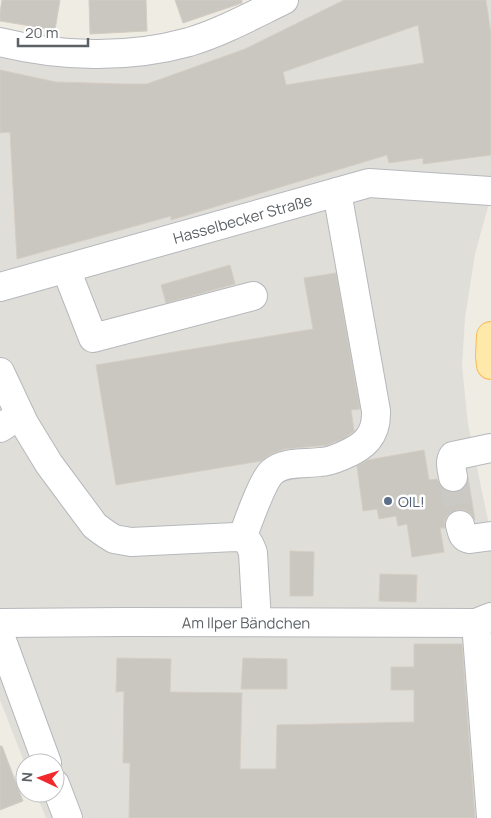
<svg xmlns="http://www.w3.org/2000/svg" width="491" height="818" viewBox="0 0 491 818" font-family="Manrope,sans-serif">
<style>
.industrial{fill:#e0ded9}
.building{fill:#cac7c1;stroke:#d4cdc2;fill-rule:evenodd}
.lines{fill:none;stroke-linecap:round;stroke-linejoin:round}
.minor-tunnel{stroke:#cac9c4;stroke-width:28;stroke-dasharray:28 14;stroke-linecap:butt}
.minor-casing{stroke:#b5b8bc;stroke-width:30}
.major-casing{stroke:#f8bb55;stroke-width:30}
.minor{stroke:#fff;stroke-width:28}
.major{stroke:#ffe9aa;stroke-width:28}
.service-dot{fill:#5c6f8a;stroke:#fff;stroke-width:2}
.labels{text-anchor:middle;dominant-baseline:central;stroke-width:5;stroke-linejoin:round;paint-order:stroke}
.street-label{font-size:15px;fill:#5c6165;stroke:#fff}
.service-label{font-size:15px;fill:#4e5e75;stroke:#fff;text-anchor:start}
</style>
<rect width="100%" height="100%" fill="#efece4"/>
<path class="industrial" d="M299 0H491V196L475 254 465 318 462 366 468 424 491 535V818H46L36 793H55V763H25V764L0 700V54L201 45Z"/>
<path class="building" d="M2 0H60L55 30 0 21V12Z
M89 0H146L147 31 90 34Z
M175 0H242V3L183 23Z
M344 0H486L491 34V155L423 164V158L389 163 387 155 171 220V216L17 259 10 132 0 133V70L56 82 123 84H147L245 49ZM418 25 424 63 286 85 283 72Z
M230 265 235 284 166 303 161 285Z
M336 273 360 409 351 410 354 431 353 432 343 439 327 445 285 449 271 454 261 461 116 485 96 365 313 329 304 278Z
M424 450 429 480 437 479 441 487 447 491 455 492 463 489 467 483 468 477 475 520 471 514 464 510H457L449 514 445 520V528H440L444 552 412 557 407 524 398 526 396 516 379 519 377 509 363 511 357 466 368 460Z
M290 551 314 552 313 596H290Z
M380 574 417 575 416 602 379 601Z
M414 644H462L475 818H129L130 763H123L124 691 116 692 117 658 171 659 170 692 242 693 240 769H276L277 725 414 722V690H391V667H414Z
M243 658 287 659V689H241Z
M0 746H2L23 801 0 810Z"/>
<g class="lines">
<path class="minor-tunnel" d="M453 477 460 525"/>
<g class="minor-casing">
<g id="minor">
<path d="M0 42C61 57 128 59 189 42 222 32 253 15 284 0"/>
<path d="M66 269 93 338 253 296"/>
<path id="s1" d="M0 287 369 183 491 191"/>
<path d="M0 372 24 423 49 464 95 526 106 534 114 539 131 542 235 537C247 538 249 541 253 553L257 622"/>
<path d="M0 428 20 415"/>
<path d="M453 477C452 470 449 462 453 456L491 448"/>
<path d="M460 525C462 532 462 538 470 539L491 536"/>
<path d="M242 538C248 523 262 481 272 472 284 461 305 464 320 462 328 462 335 459 342 456 364 447 377 436 376 411L337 192"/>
<path id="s2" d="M0 623 125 622 476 623 491 617"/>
<path d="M476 623 491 817"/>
<path d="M0 635 47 763"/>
<path d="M55 784 68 818"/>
</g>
</g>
<g class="major-casing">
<path id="major" d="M491 336 490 356 491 365"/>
</g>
<use href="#minor" class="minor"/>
<use href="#major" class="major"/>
</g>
<circle class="service-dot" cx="388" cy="501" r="5"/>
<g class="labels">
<g class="street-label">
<text stroke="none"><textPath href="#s1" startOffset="252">Hasselbecker Straße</textPath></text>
<text stroke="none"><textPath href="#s2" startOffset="246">Am Ilper Bändchen</textPath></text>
</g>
<g class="service-label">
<text x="398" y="501">OIL!</text>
</g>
</g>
<g transform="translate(40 778) rotate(274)"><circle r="24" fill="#ffffff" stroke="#bec0c1"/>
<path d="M0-4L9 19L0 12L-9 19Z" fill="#f1292c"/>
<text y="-8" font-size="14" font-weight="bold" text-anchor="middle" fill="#5c6165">N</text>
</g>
<path d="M18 38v8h70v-8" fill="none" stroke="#5c6165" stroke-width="2.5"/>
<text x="25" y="38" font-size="15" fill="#5c6165" stroke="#ffffff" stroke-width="4" paint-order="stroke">20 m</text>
</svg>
